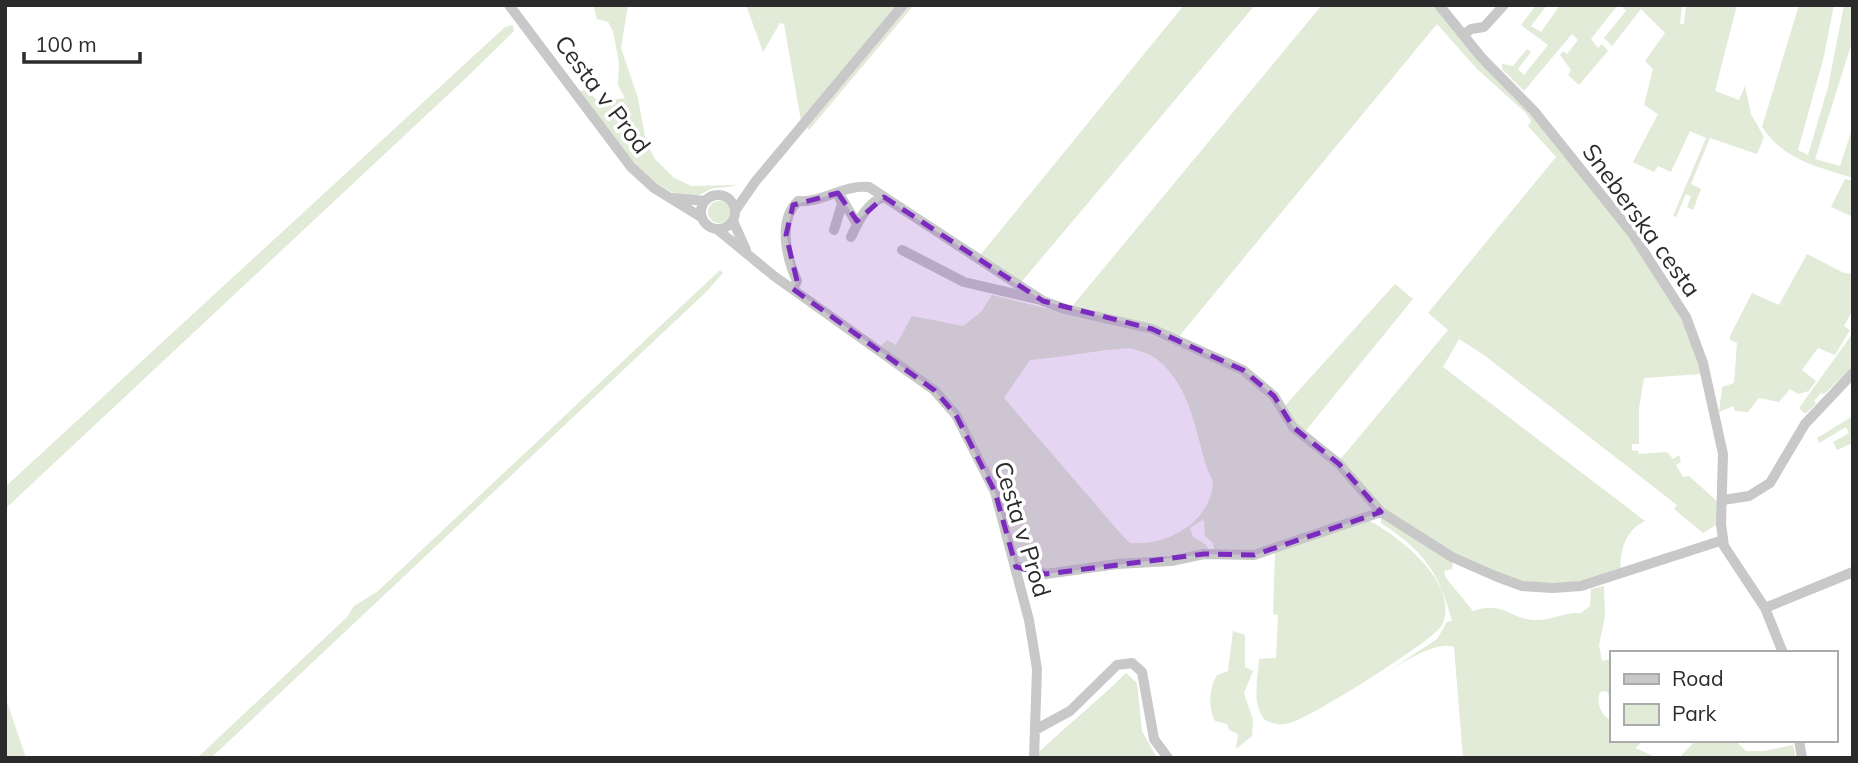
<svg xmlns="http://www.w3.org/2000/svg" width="1858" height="763" viewBox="0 0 1858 763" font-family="Mulish,sans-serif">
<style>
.green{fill:#e1ebd7;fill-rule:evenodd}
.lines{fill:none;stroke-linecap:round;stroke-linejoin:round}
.minor{stroke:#c8c8c8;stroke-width:10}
.marked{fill:#7b2cbf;fill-opacity:0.2;stroke:#7b2cbf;stroke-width:5;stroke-dasharray:14 9;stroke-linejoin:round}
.labels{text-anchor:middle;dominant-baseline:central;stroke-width:7;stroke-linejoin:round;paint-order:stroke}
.street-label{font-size:24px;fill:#2b2b2b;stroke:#fff}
</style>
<rect width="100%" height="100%" fill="#fff"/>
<path class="green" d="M593 5H628L621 48 638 98 646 142 655 159 673 177 691 186 736 185C728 188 722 187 714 188 709 189 704 193 699 195 652 206 603 122 580 91L585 90 600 102 625 98 618 85 619 63 613 31 608 22 597 19Z
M746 5H897L801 121 784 24 780 23 763 52Z
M909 5H914L809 130 807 128Z
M1184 5H1255L1018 286 977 259Z
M1322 5H1434C1485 62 1536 119 1584 179 1632 238 1682 298 1701 374L1644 378 1639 408V444H1632V450L1638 451 1639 454 1667 452 1673 459 1679 455 1681 462 1676 465 1683 477 1689 476 1718 502 1716 525 1703 533 1674 509 1677 505 1484 355 1459 339 1443 367 1645 521C1624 531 1619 553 1621 575L1574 588 1493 577 1389 514 1339 461 1448 330 1428 313 1556 157 1528 126 1531 121 1526 113 1477 69 1437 24 1176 340 1069 310Z
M1536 5H1547L1531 26 1541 32 1560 5H1618L1591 39 1598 48 1602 44 1608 51 1579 85 1568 75 1571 70 1560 55 1563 51 1567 54 1578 40 1572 34 1524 91 1502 69V64L1513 66 1527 49 1531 52 1518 69 1524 75 1548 45 1521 25Z
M1621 5H1682L1680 24H1684L1686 5H1737L1715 91 1739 100 1745 86 1751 114 1764 137 1757 154 1710 138 1691 184 1701 189 1693 210 1687 207 1691 196 1686 194 1676 217 1673 216 1706 138 1690 131 1671 172 1658 166 1654 172 1633 162 1658 114 1644 105 1653 69 1645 61 1665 33 1641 9 1612 46 1604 38 1626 11Z
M1799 5H1834L1824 56 1798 150 1808 155 1828 87 1844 5H1853V39L1815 159 1840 166 1853 126V178C1817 166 1785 161 1762 127Z
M513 25 514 31 509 36 467 77 5 509V487L505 27Z
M1845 179 1853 181V217L1831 207Z
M708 212a11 11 0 1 1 22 0a11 11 0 1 1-22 0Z
M1807 254 1844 273 1853 274V310L1844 326 1850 330 1835 355 1818 348 1802 370 1816 381 1809 391 1798 394 1790 389 1779 402 1759 398 1748 412 1735 411 1733 406 1719 412 1722 387 1734 383 1737 343 1730 340V336L1752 293 1779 305Z
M720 270 723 273 705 293 211 758H197L347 617 354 606 378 591Z
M1395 284 1413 299 1303 434 1282 409Z
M992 295 1147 333 1225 366 1259 384 1374 509 1264 550H1214L1213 543 1205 536 1204 519 1190 528 1193 537 1205 544 1210 551 1062 573 1019 563 961 416 881 346 887 340 896 345 912 316 963 326 981 312ZM1130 348C1139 351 1152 354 1159 361 1191 388 1195 431 1207 468 1208 473 1213 479 1213 483 1210 523 1167 546 1130 543L1121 534 1004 398 1030 360C1064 357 1096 350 1130 348Z
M1853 333V367L1824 394 1821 393 1814 401 1816 404 1805 414 1799 408Z
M1853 416V443L1837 450 1833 442 1849 433 1846 427 1819 443 1817 438Z
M1381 518 1453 561 1452 569 1444 571 1446 578 1473 611C1505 600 1511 621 1537 620 1552 620 1565 612 1581 613L1590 606 1591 589 1604 586 1605 616 1599 645 1602 661 1611 659V701L1607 691 1600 692C1596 703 1601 716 1611 720V740H1645L1635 748 1658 758H1463L1454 647C1431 638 1380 678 1358 691L1437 639 1447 622 1452 621C1439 572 1424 551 1381 523Z
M1368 520C1399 536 1461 584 1442 625 1435 640 1310 718 1290 723 1280 726 1274 724 1265 720 1251 703 1258 679 1259 659L1276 658 1278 615 1273 614 1275 551Z
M1233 631 1245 635V667L1253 671 1244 693 1253 720 1252 736 1236 749 1238 734 1229 730 1227 724 1215 721C1208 709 1209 688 1217 675L1228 671Z
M1126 673 1137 683 1142 731 1157 758H1038V753C1067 725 1098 701 1126 673Z
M5 696 26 758H5Z
M1696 740H1735L1746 751H1764L1793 745 1796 758H1679Z"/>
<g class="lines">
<path class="minor" d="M509 5 631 167 654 188 701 217
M1439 5 1481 57 1534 111 1632 233 1686 317 1703 363 1723 454 1721 524 1724 546 1765 608 1783 653
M1464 35 1471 29 1484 27 1504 5
M701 212a17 17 0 1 1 34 0a17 17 0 1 1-34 0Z
M841 197 857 224
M673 198 705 201
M735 211 755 182 903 5
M733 221 746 250
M718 230 774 276 934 390 956 415 995 492 1029 620 1037 669 1034 758
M834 230 842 204 838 193
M851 237C858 222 867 202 884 197
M902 250 964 282 1041 300
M793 289 797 281C787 259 777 221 798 201 823 203 844 184 869 187L1043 301 1065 309 1152 329 1243 370 1274 396 1293 427 1339 464 1381 512 1452 557 1495 576 1522 586 1553 588 1581 586 1723 540
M1723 500 1749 496 1770 483 1805 424 1853 373
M1016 567H1027L1046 574 1117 564 1171 561 1204 554 1254 555 1381 512
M1765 608 1853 572
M1035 730 1070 711 1117 665 1132 663 1142 672 1154 739 1168 758
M1799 740 1802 758"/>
</g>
<path class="marked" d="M838 193 857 221 884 197 1043 301 1152 329 1243 370 1274 396 1293 427 1339 464 1381 512 1254 555 1204 554 1046 574 1016 567 995 492 956 415 934 390 793 289 797 281 786 235 793 205Z"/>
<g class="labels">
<g class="street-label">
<text transform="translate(603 94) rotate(53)">Cesta v Prod</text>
<text transform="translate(1642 220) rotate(54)">Sneberska cesta</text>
<text transform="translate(1023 529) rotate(73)">Cesta v Prod</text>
</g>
</g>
<rect width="1858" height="763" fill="none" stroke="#2b2b2b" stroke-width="14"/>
<rect x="1610" y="651" width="228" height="91" fill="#ffffff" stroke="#aaaaaa" stroke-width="2"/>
<rect x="1624" y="674" width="35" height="10" fill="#c8c8c8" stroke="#aaaaaa" stroke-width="2"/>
<text x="1672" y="686" font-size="21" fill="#2b2b2b">Road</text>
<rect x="1624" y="704" width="35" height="21" fill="#e1ebd7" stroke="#aaaaaa" stroke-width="2"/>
<text x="1672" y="721" font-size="21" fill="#2b2b2b">Park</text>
<path d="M24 52v10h116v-10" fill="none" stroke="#2b2b2b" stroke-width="3.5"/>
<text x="35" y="52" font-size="21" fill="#2b2b2b" stroke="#ffffff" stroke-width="5" paint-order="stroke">100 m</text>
</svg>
